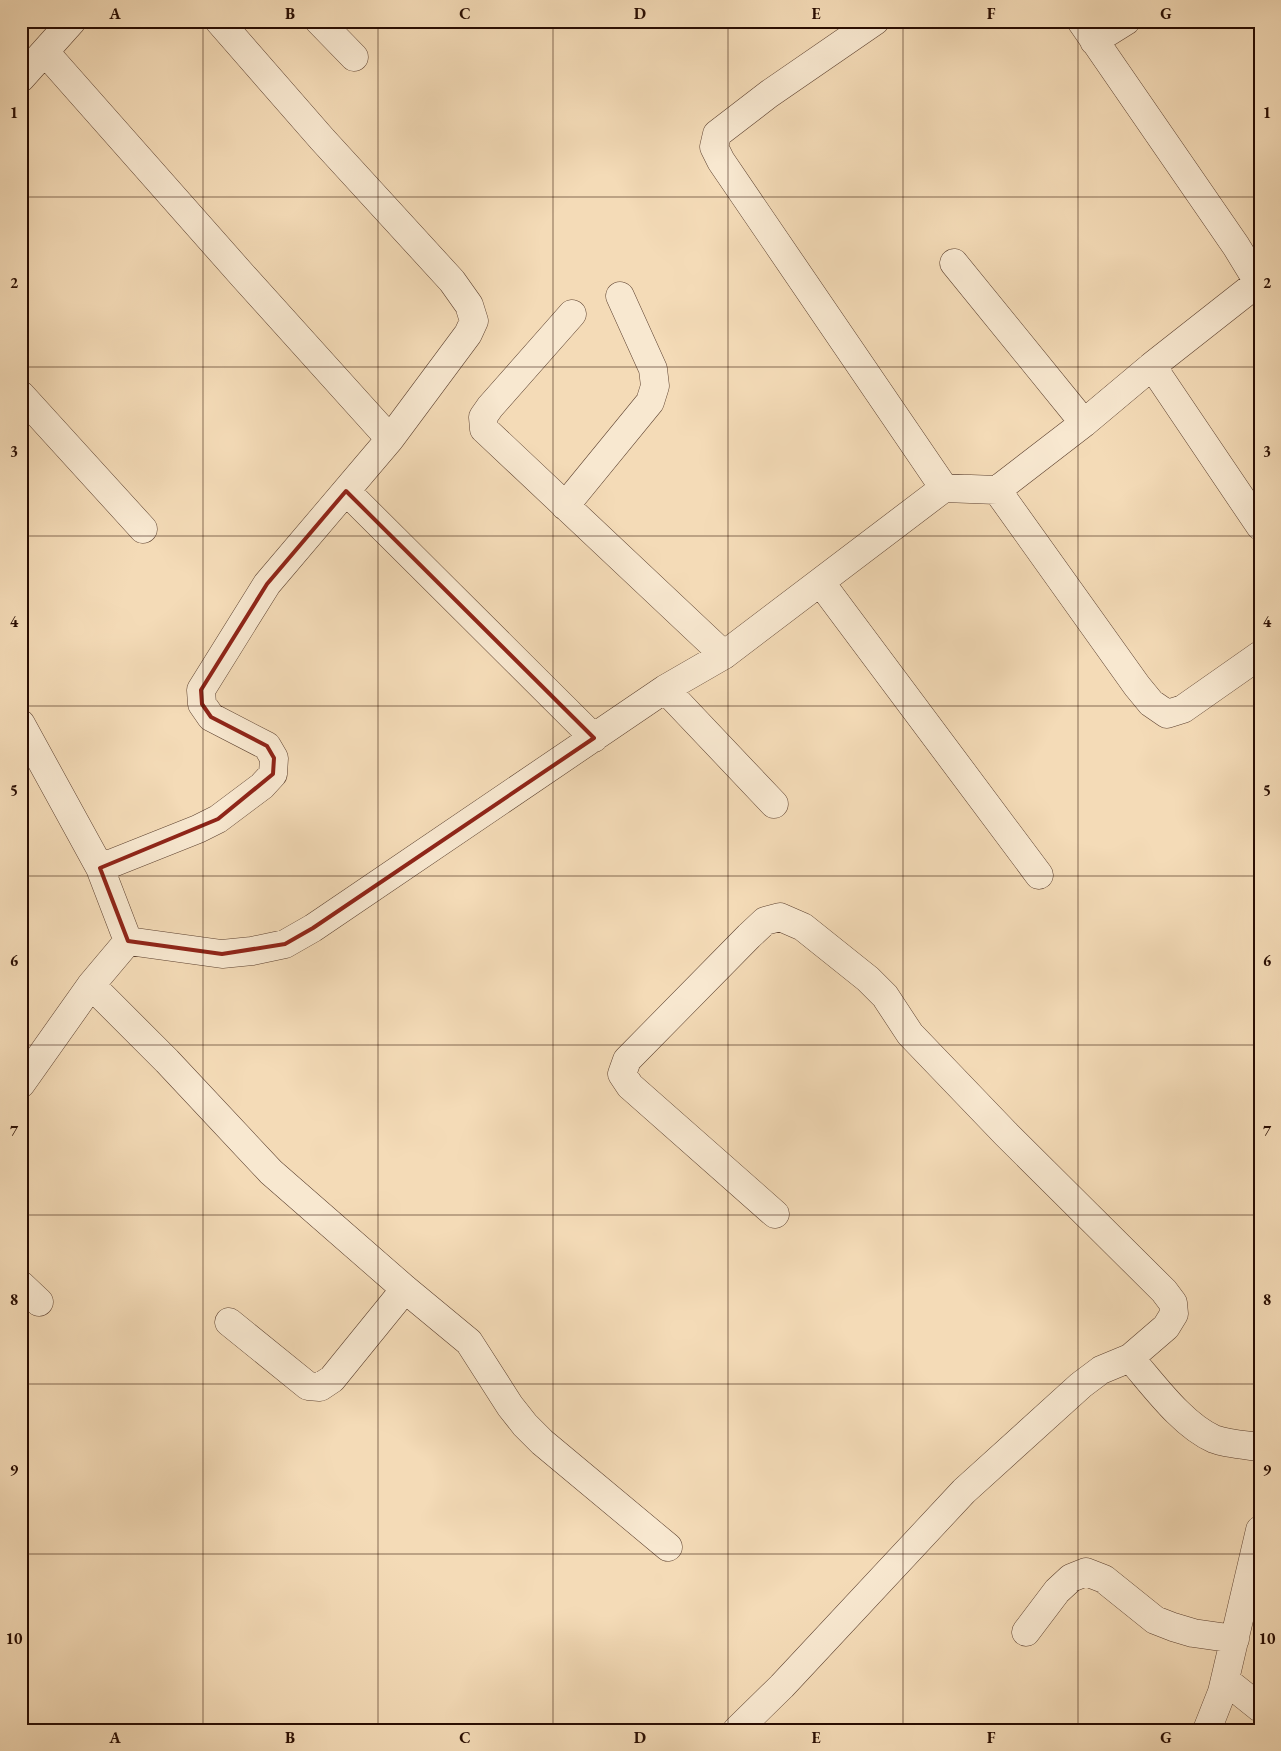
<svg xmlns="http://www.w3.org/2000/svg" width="1281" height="1751" viewBox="0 0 1281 1751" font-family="'EB Garamond',serif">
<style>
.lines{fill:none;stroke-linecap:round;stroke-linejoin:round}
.street-casing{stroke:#5c402f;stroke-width:29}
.street{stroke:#f8e8d0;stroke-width:28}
.marked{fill:none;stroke:#8f2418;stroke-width:4;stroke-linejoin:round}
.grid{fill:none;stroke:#290d02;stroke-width:1;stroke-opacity:0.55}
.neatline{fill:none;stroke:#290d02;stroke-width:2}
.grid-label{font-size:16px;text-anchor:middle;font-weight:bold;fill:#290d02}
</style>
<rect width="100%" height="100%" fill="#f4dbb7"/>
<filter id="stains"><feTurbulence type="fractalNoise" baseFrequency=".004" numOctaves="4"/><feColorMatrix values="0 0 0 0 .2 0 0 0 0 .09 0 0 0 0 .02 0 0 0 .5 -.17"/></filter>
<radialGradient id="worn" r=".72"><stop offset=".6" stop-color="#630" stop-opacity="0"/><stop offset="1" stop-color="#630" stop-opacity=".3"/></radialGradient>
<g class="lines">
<g class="street-casing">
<path id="street" d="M319 21 354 57
M875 21 769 94 717 134 714 147 721 161 944 488
M1081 21 1236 246 1258 282
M1094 41 1126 21
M45 52 243 276 390 439
M21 78 72 21
M954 263 1084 423
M572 314 490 407 483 417 484 429 724 655
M1152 366 1260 526
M21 395 143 529
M997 490 1137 686 1151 703 1167 714 1183 709 1260 655
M346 491 594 738
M565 506 650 402 655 386 653 369 620 296
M821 583 1039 875
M665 689 774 804
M21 724 100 868 128 941 222 954 252 951 285 944 313 928 665 689 724 655 944 488 997 490 1084 423 1152 366 1260 281
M100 868 198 829 218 819 262 786 273 774 274 758 267 746 211 717 202 704 201 690 267 584 390 439 468 334 474 321 469 305 452 281 322 139 219 21
M91 985 167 1061 271 1172 405 1289 469 1342 510 1406 525 1425 542 1442 668 1547
M21 1084 91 985 128 941
M21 1285 39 1302
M229 1322 308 1386 320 1387 332 1379 405 1289
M1130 1358C1153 1384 1182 1425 1214 1439 1227 1444 1245 1445 1260 1447
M1026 1632 1057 1591 1071 1578 1086 1572 1104 1579 1155 1620 1173 1627 1193 1633 1235 1639
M1225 1680 1260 1708
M737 1730 782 1686 964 1491 1081 1385 1101 1370 1130 1358 1166 1327 1174 1314 1173 1303 1164 1291 1006 1134 910 1034 885 996 868 979 803 927 780 917 765 921 749 936 627 1060 622 1074 630 1086 775 1214
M1207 1730 1222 1692 1260 1530"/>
</g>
<use href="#street" class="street"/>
</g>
<path class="marked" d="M346 491 594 738 313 928 285 944 222 954 128 941 100 868 218 819 273 774 274 758 267 746 211 717 202 704 201 690 267 584Z"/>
<path class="grid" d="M203 21V1730M378 21V1730M553 21V1730M728 21V1730M903 21V1730M1078 21V1730M21 197H1260M21 367H1260M21 536H1260M21 706H1260M21 876H1260M21 1045H1260M21 1215H1260M21 1384H1260M21 1554H1260"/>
<rect width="1281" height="1751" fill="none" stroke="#f4dbb7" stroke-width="55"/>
<rect x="28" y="28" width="1226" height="1696" class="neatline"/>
<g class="grid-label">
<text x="115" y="19">A</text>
<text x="290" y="19">B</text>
<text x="465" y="19">C</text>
<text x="640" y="19">D</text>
<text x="816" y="19">E</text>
<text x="991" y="19">F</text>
<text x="1166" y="19">G</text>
<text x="14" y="118">1</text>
<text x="1267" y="118">1</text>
<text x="14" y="288">2</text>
<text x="1267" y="288">2</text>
<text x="14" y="457">3</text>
<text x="1267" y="457">3</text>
<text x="14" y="627">4</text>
<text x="1267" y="627">4</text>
<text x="14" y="796">5</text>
<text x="1267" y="796">5</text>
<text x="14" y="966">6</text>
<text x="1267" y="966">6</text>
<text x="14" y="1136">7</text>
<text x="1267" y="1136">7</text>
<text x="14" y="1305">8</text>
<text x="1267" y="1305">8</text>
<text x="14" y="1475">9</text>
<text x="1267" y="1475">9</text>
<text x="14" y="1644">10</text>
<text x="1267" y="1644">10</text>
<text x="115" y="1743">A</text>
<text x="290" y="1743">B</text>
<text x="465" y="1743">C</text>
<text x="640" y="1743">D</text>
<text x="816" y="1743">E</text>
<text x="991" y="1743">F</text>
<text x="1166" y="1743">G</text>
</g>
<rect width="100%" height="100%" filter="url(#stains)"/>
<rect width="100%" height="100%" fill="url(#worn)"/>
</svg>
